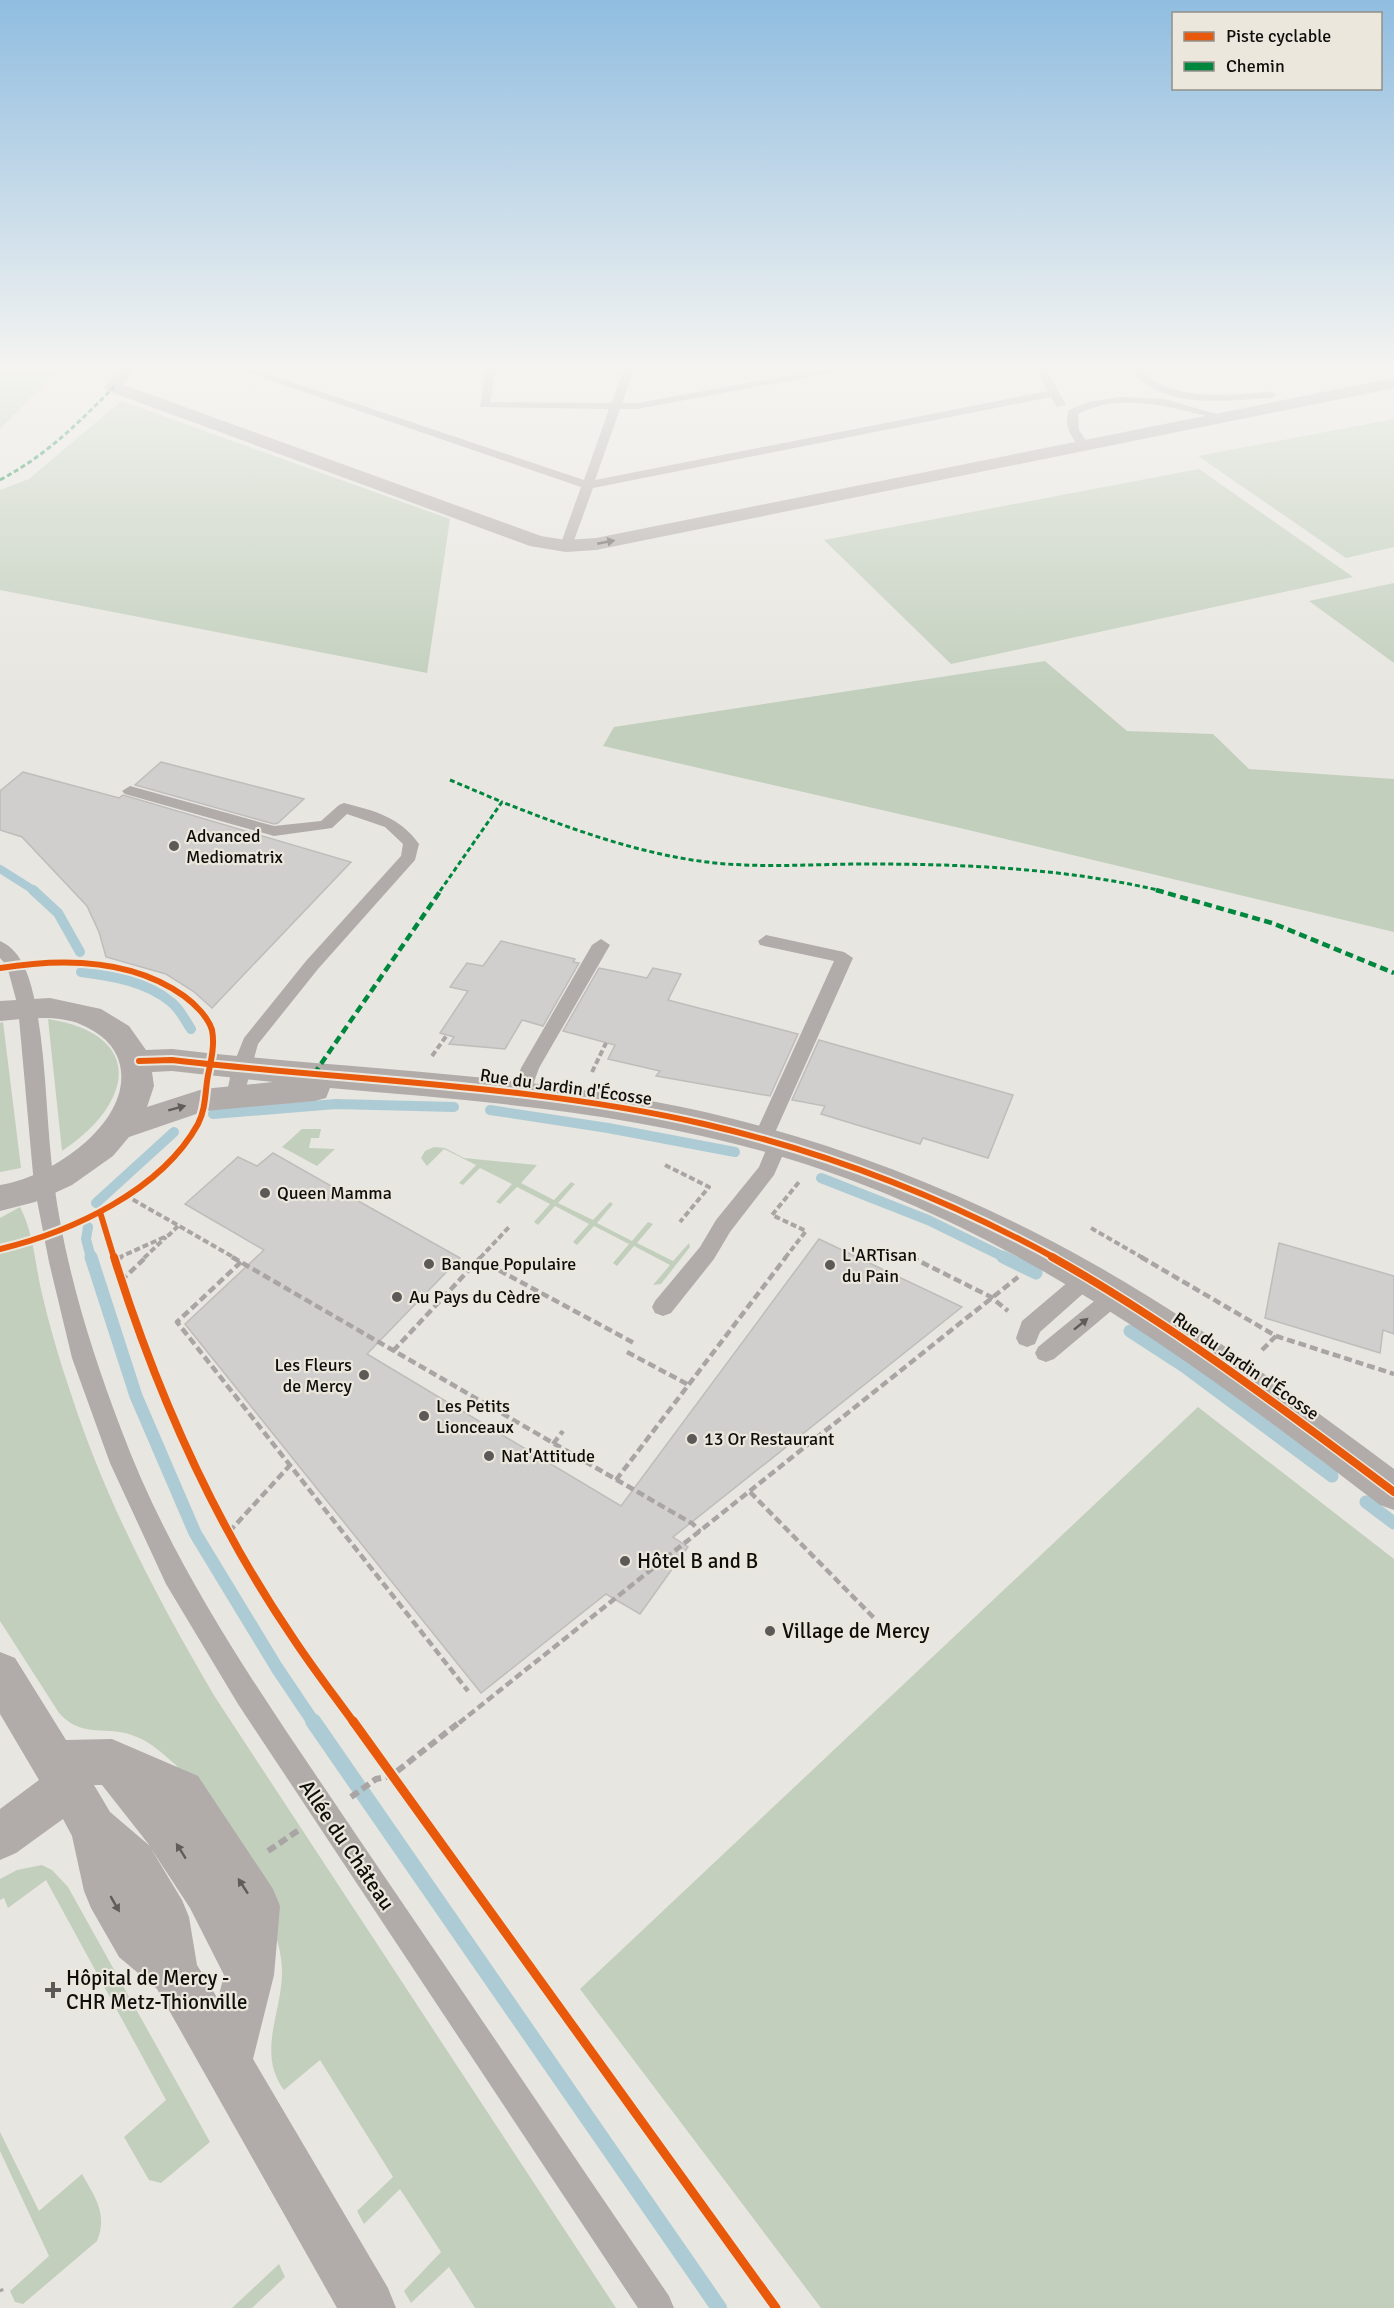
<svg xmlns="http://www.w3.org/2000/svg" width="1394" height="2308" viewBox="0 0 1394 2308" font-family="Signika,sans-serif">
<style>
.green{fill:#c2cfbd}
.lines{fill:none;stroke-linecap:round;stroke-linejoin:round}
.stream-far3{stroke:#adcbd4;stroke-width:8}
.stream-far2{stroke:#adcbd4;stroke-width:10}
.stream-far1{stroke:#adcbd4;stroke-width:13}
.stream{stroke:#adcbd4;stroke-width:16}
.building{fill:#d1cfcd;stroke:#bfbdbb;stroke-width:1.5}
.path-far2{stroke:#a8a5a4;stroke-width:4;stroke-dasharray:6 3;stroke-linecap:butt}
.path-far1{stroke:#a8a5a4;stroke-width:4.5;stroke-dasharray:8 4;stroke-linecap:butt}
.path{stroke:#a8a5a4;stroke-width:6;stroke-dasharray:9 4.5;stroke-linecap:butt}
.service{fill:#b1abaa;fill-rule:evenodd}
.minor{fill:#b1abaa;fill-rule:evenodd}
.tertiary{fill:#b1abaa;fill-rule:evenodd}
.quiet-far1{stroke:#00873e;stroke-width:3;stroke-dasharray:5 3;stroke-linecap:butt}
.quiet{stroke:#00873e;stroke-width:4.5;stroke-dasharray:8 4.5;stroke-linecap:butt}
.cycleway-far2-casing{stroke:#ebe7dd;stroke-width:10}
.cycleway-far1-casing{stroke:#ebe7dd;stroke-width:11}
.cycleway-casing{stroke:#ebe7dd;stroke-width:13}
.cycleway-far2{stroke:#e8590c;stroke-width:6}
.cycleway-far1{stroke:#e8590c;stroke-width:8}
.cycleway{stroke:#e8590c;stroke-width:9}
.oneway{fill:#605c5a}
.poi-dot{fill:#5b5a56;stroke:#ebe7dd;stroke-width:2}
.labels{text-anchor:middle;dominant-baseline:central;stroke-width:4.5;stroke-linejoin:round;paint-order:stroke}
.poi-label{font-size:18px;fill:#0f0e0b;stroke:#ebe7dd;text-anchor:start}
.street-label{font-size:18px;fill:#0f0e0b;stroke:#ebe7dd}
.near-poi-label{font-size:21px;fill:#0f0e0b;stroke:#ebe7dd;text-anchor:start}
.near-street-label{font-size:21px;fill:#0f0e0b;stroke:#ebe7dd}
</style>
<rect width="100%" height="100%" fill="#e8e6e0"/>
<path class="green" d="M0 369H60L0 429Z
M121 401 450 519 427 673 0 590V490L29 479Z
M1394 419V547L1346 558 1198 456Z
M1199 469 1353 577 951 664 824 540Z
M1394 583V663L1309 601Z
M1045 661 1127 731 1213 734 1249 769 1394 779V932L960 828 603 746 614 727Z
M48 1019C148 1035 132 1105 62 1151Z
M3 1022 21 1168 0 1172V1023Z
M302 1129H321L319 1138H311L309 1148 335 1149 317 1166 282 1147Z
M434 1147 445 1148 464 1158 537 1165 521 1183 554 1200 571 1182 575 1184 558 1203 593 1220 610 1202 613 1204 597 1223 632 1241 648 1222 653 1224 637 1243 673 1261 689 1243 690 1247 661 1284 653 1285 670 1265 634 1246 617 1266 613 1263 629 1244 594 1226 577 1245 573 1242 589 1224 555 1206 538 1225 534 1222 550 1204 517 1187 500 1204 496 1202 512 1184 480 1168 463 1185 459 1183 476 1165 444 1149 427 1166 421 1158 425 1151Z
M20 1207C34 1234 35 1265 42 1294 50 1328 60 1362 71 1394 106 1502 158 1600 215 1697L616 2308H475L449 2267 411 2303 404 2291 441 2252 400 2189 364 2224 357 2211 393 2177 320 2060 284 2090C256 2052 283 2011 282 1970 281 1908 210 1818 176 1765 164 1755 152 1743 137 1737 108 1724 83 1740 59 1713L0 1621V1218Z
M1198 1407 1394 1559V2308H821L580 1989Z
M42 1865 52 1870 68 1887 210 2142 161 2183 149 2180 124 2137 166 2100 46 1880 8 1908 4 1898 0 1900V1879L17 1870Z
M0 2132 39 2211 82 2174C95 2197 108 2214 97 2241L23 2304 15 2302 10 2291 49 2256 0 2151Z
M279 2264 285 2277 252 2308H232Z"/>
<g class="lines">
<path class="stream-far3" d="M0 869 35 891"/>
<path class="stream-far2" d="M33 890 58 913 80 952
M81 972C112 976 146 981 171 1002 180 1009 185 1020 191 1029
M490 1110 608 1128 735 1152
M213 1114 336 1104 454 1107
M821 1178 928 1220 1006 1258
M96 1203 174 1132
M88 1227 86 1239 91 1258"/>
<path class="stream-far1" d="M91 1257 136 1396 195 1533 277 1668 314 1723
M1003 1257 1036 1273
M1130 1331 1184 1366 1332 1476
M1366 1502 1394 1523"/>
<path class="stream" d="M313 1721 719 2308"/>
</g>
<path class="building" d="M161 762 304 799 278 823 274 824 135 785Z
M23 772 119 798 123 795 351 862 212 1008 193 991 166 974 106 957 99 932 87 906 22 837 0 830V791Z
M501 941 575 959 573 962 579 963 543 1026 522 1020 505 1049 449 1044 454 1037 440 1033 468 991 450 987 467 963 483 966Z
M599 968 647 978 653 968 681 974 668 1000 798 1034 770 1096 656 1076 660 1071 608 1059 615 1045 563 1031Z
M819 1040 1013 1095 988 1158 923 1138 920 1144 821 1114 825 1106 792 1100Z
M273 1153 333 1187 328 1200 337 1189 460 1258 367 1354 621 1506 819 1239 962 1307 673 1537 688 1547 640 1614 606 1594 481 1693 185 1324 264 1250 185 1204 238 1157 257 1166Z
M1279 1243 1394 1276V1334L1383 1330 1380 1353 1265 1318Z"/>
<g class="lines">
<path class="path-far2" d="M432 1056 447 1035
M592 1072 606 1043
M665 1165 709 1187 680 1222
M125 1195 235 1258
M1091 1228 1143 1258
M907 1255 914 1258
M118 1258 169 1235 178 1226
M144 1258 166 1237
M480 1258 510 1226
M785 1258 806 1231 772 1215 799 1182"/>
<path class="path-far1" d="M232 1257 693 1524 700 1532
M911 1257 991 1297 1008 1311
M1141 1257 1276 1336 1394 1374
M478 1259 634 1343
M115 1260 122 1257
M241 1262 177 1322 468 1691
M121 1281 146 1257
M1262 1350 1276 1336
M393 1351 481 1257
M627 1352 689 1385
M553 1444 563 1431
M616 1480 786 1257
M750 1492 876 1620
M229 1532 291 1464
M459 1723 1018 1277"/>
<path class="path" d="M351 1797 376 1779 391 1776 461 1721
M268 1851 299 1830
M0 2289 1 2292"/>
<path class="service" d="M237 369H253L584 480 609 409 480 407 486 369H496L490 402 612 403 624 369H634L622 403H637L827 369H851L637 409H620L595 480 1048 391 1036 369H1046L1066 405 1057 407 1051 397 593 488 572 546 566 550 560 546 581 487Z
M1130 369H1141C1172 404 1230 394 1272 392L1277 395 1272 398C1225 400 1162 411 1130 369Z
M1120 397 1164 399 1227 417 1222 420C1177 409 1123 390 1078 414L1079 430 1090 446 1080 448C1071 437 1063 424 1069 410L1088 402Z
M130 786 274 826 321 821 339 805 344 803C375 811 400 817 419 844L415 860 318 969 258 1044 242 1102H228L226 1097 232 1068 244 1038 306 961 401 856 403 844 385 827 347 814 332 828 274 836 125 794 122 791Z
M766 935 844 952 853 958 773 1137 785 1138 788 1143 774 1175 730 1232 714 1259 671 1313 663 1316 655 1313 652 1307 655 1301 700 1247 716 1220 759 1167 768 1145 756 1144 753 1139 834 961 760 945 758 941Z
M601 939 610 945 539 1068 528 1099H514L512 1094 521 1068 592 945Z
M0 941C24 951 31 983 36 1006 47 1064 46 1125 54 1183 65 1267 91 1350 121 1429 177 1579 272 1709 361 1842 464 1993 566 2145 669 2296L674 2308H638L238 1704 166 1584 110 1463 72 1358 49 1262 34 1185 18 1007 7 966 0 958Z
M1088 1269 1095 1271 1098 1277 1095 1283 1040 1332 1035 1344 1027 1347 1019 1344 1016 1338 1022 1321 1081 1271Z
M1116 1286 1123 1289 1127 1295 1123 1301 1054 1359 1046 1362 1038 1359 1035 1353 1038 1347 1109 1289Z"/>
<path class="minor" d="M117 369H135L124 385 541 536 566 540 596 538 1394 378V388L596 550 566 552 530 546 108 391 105 387Z
M0 1652 15 1658 66 1740 112 1739 198 1776 273 1889 280 1906 274 1975 253 2059 388 2288 396 2308H337L157 1989 119 1957 91 1908 84 1891 72 1836 63 1819 16 1853 0 1860V1809L39 1780 0 1714ZM94 1785H102L150 1846 110 1812ZM150 1847 190 1908 224 1975 218 1999 197 1965 189 1917 182 1900Z"/>
<path class="tertiary" d="M50 998 101 1009 129 1026 146 1050 172 1049C349 1070 531 1073 705 1112 843 1144 976 1197 1099 1267 1203 1326 1298 1398 1394 1469V1510L1380 1505C1190 1360 1009 1224 776 1155 631 1112 479 1101 330 1088L326 1098 315 1101 205 1111 129 1137 113 1156 72 1185 35 1202 0 1211V1185C49 1178 127 1126 121 1071 119 1049 103 1034 82 1025 57 1014 26 1019 0 1021V1001ZM172 1071 273 1082 203 1089 147 1107 154 1086 152 1072Z"/>
<path class="quiet-far1" d="M0 480C48 454 76 425 114 387
M450 780 502 802
M440 891 502 802C571 829 641 855 715 863 765 868 815 864 865 864 965 864 1064 868 1162 891"/>
<path class="quiet" d="M1156 890 1272 923 1394 973
M314 1074 441 890"/>
<g class="cycleway-far2-casing">
<path id="cycleway-far2" d="M0 968C61 958 131 958 184 996 195 1004 208 1017 212 1030 215 1045 211 1061 208 1075 205 1091 206 1109 198 1124 161 1191 71 1232 0 1249
M139 1061 172 1060C349 1081 530 1084 704 1124 826 1152 945 1198 1055 1258
M100 1212 114 1258"/>
</g>
<g class="cycleway-far1-casing">
<path id="cycleway-far1" d="M114 1257C156 1391 213 1521 293 1638 312 1667 333 1694 354 1723
M1052 1257C1173 1325 1283 1409 1394 1492"/>
</g>
<g class="cycleway-casing">
<path id="cycleway" d="M353 1721 776 2308"/>
</g>
<use href="#cycleway-far2" class="cycleway-far2"/>
<use href="#cycleway-far1" class="cycleway-far1"/>
<use href="#cycleway" class="cycleway"/>
</g>
<defs><path id="oneway-solid" d="M-6-.8H1V-3.2L6.5 0L1 3.2V.8H-6Z" transform="scale(1.5)"/></defs>
<g class="oneway">
<use href="#oneway-solid" transform="translate(606 542) rotate(-11)"/>
<use href="#oneway-solid" transform="translate(177 1108) rotate(-15)"/>
<use href="#oneway-solid" transform="translate(1081 1324) rotate(-39)"/>
<use href="#oneway-solid" transform="translate(181 1851) rotate(-122)"/>
<use href="#oneway-solid" transform="translate(243 1886) rotate(-123)"/>
<use href="#oneway-solid" transform="translate(115 1904) rotate(60)"/>
</g>
<linearGradient id="sky" x2="0" y2="1"><stop stop-color="#90bde0"/><stop offset="0.53" stop-color="#f5f4f1"/><stop offset="1" stop-color="#f5f4f1" stop-opacity="0"/></linearGradient>
<rect width="1394" height="692" fill="url(#sky)"/>
<g class="poi-dot">
<circle cx="174" cy="846" r="6"/>
<circle cx="265" cy="1193" r="6"/>
<circle cx="429" cy="1264" r="6"/>
<circle cx="830" cy="1265" r="6"/>
<circle cx="397" cy="1297" r="6"/>
<circle cx="364" cy="1375" r="6"/>
<circle cx="424" cy="1416" r="6"/>
<circle cx="692" cy="1439" r="6"/>
<circle cx="489" cy="1456" r="6"/>
<circle cx="625" cy="1561" r="6"/>
<circle cx="770" cy="1631" r="6"/>
<path d="M50 1981h6v6h6v6h-6v6h-6v-6h-6v-6h6z"/>
</g>
<g class="labels">
<g class="poi-label">
<text x="186" y="836">Advanced<tspan x="186" dy="21">Mediomatrix</tspan></text>
<text x="277" y="1193">Queen Mamma</text>
<text x="842" y="1255">L'ARTisan<tspan x="842" dy="21">du Pain</tspan></text>
<text x="441" y="1264">Banque Populaire</text>
<text x="409" y="1297">Au Pays du Cèdre</text>
<text x="352" y="1365" text-anchor="end">Les Fleurs<tspan x="352" dy="21">de Mercy</tspan></text>
<text x="436" y="1406">Les Petits<tspan x="436" dy="21">Lionceaux</tspan></text>
<text x="704" y="1439">13 Or Restaurant</text>
<text x="501" y="1456">Nat'Attitude</text>
</g>
<g class="street-label">
<text transform="translate(566 1087) rotate(8)">Rue du Jardin d'Écosse</text>
<text transform="translate(1246 1366) rotate(35)">Rue du Jardin d'Écosse</text>
</g>
<g class="near-poi-label">
<text x="637" y="1561">Hôtel B and B</text>
<text x="782" y="1631">Village de Mercy</text>
<text x="66" y="1978">Hôpital de Mercy -<tspan x="66" dy="24">CHR Metz-Thionville</tspan></text>
</g>
<g class="near-street-label">
<text transform="translate(347 1845) rotate(56)">Allée du Château</text>
</g>
</g>
<rect x="1172" y="12" width="210" height="78" fill="#ebe7dd" stroke="#939089" stroke-width="1.5"/>
<rect x="1184" y="32" width="30" height="9" fill="#e8590c" stroke="#939089" stroke-width="1.5"/>
<text x="1226" y="42" font-size="18" fill="#0f0e0b">Piste cyclable</text>
<rect x="1184" y="62" width="30" height="9" fill="#00873e" stroke="#939089" stroke-width="1.5"/>
<text x="1226" y="72" font-size="18" fill="#0f0e0b">Chemin</text>
</svg>
